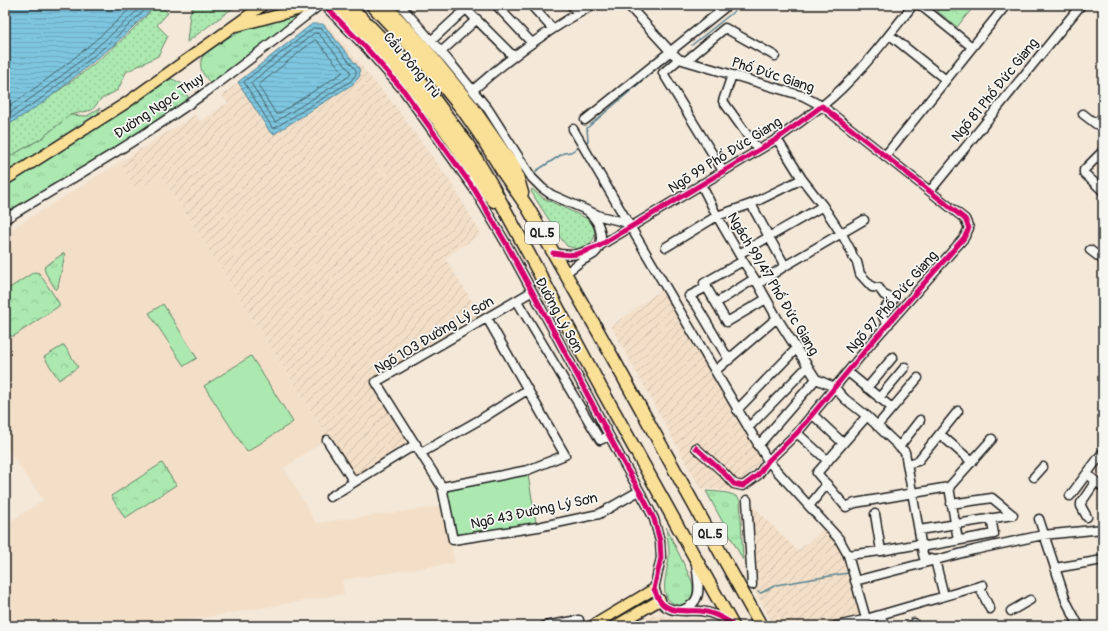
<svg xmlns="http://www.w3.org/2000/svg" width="1108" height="631" viewBox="0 0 1108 631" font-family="Pangolin,sans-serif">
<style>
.built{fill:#f3dfc8}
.industrial{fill:url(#industrial-furrows)}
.grass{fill:url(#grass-tufts);stroke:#648266}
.forest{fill:url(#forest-crowns);stroke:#648266}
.garden{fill:url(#garden-dots);stroke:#648266}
.pitch{fill:#abe9b0;stroke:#648266}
.water{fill:url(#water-rules);stroke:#578291}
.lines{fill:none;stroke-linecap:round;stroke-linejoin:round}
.shore{stroke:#43606a;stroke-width:1}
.stream{stroke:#578291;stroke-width:1.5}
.minor-casing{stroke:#1c1c1c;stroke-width:11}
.major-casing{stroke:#1c1c1c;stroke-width:13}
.highway-casing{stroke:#1c1c1c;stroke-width:15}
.minor{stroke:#f6f6f2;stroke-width:8}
.major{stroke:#fadf96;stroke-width:10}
.highway{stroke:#fadf96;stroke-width:12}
.cycleway-casing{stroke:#f6f6f2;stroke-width:8}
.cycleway{stroke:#d6006c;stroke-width:5}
.labels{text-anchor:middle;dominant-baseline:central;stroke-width:3.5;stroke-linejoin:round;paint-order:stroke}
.shield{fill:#f6f6f2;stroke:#5d5d5c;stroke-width:1}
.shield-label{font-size:13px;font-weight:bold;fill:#1c1c1c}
.street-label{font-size:14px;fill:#1c1c1c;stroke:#f6f6f2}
</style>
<defs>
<pattern id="industrial-furrows" width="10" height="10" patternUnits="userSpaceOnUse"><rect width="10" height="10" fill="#f3dfc8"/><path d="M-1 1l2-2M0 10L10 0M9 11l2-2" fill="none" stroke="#d0bfab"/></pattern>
<pattern id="grass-tufts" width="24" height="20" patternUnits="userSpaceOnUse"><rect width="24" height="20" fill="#abe9b0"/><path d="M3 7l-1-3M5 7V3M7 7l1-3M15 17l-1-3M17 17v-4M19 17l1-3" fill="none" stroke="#93c797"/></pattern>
<pattern id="forest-crowns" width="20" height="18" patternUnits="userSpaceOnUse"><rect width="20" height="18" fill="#abe9b0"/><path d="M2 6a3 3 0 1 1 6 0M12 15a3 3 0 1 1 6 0" fill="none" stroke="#93c797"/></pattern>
<pattern id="garden-dots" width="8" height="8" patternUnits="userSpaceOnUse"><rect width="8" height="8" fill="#abe9b0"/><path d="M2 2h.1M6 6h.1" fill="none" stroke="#93c797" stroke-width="1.8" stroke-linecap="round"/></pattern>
<pattern id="water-rules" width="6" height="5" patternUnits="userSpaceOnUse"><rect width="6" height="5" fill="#7ec6df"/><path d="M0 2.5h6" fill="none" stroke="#6caabf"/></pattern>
</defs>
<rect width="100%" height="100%" fill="#f4e8d9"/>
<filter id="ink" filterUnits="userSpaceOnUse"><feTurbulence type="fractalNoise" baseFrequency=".025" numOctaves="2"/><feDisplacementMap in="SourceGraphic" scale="8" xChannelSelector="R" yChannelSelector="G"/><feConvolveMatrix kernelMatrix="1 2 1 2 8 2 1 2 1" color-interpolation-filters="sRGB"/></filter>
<g filter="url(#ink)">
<path class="built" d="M120 162 136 189 161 175 328 438 284 468 316 523 443 506 455 563 342 580 344 594 153 626H5V525L43 500 5 446V233Z"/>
<path class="industrial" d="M312 24 327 25 396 107 452 184 481 234 445 258 482 317 373 381 411 442 354 478 161 175 136 190 120 162 195 115 200 121 228 103 222 95Z
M666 287 763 457 735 491 700 488 611 326Z
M744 497 798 551 827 526 848 555 866 619 838 626H774L752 585Z
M661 615 682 622 695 619 711 626H632L647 617Z"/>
<path class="grass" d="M305 14 212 84C208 82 207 78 204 75 181 39 284 20 305 14Z
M172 79 181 83 189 99 154 124 5 215V186L167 81Z
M100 108 97 116 5 175V159L42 138 70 115 87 116Z
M64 253 65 254 58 287 56 290 45 272 44 267Z
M706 491C715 492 734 491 740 500L743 560Z
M666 527 691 579C692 582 693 585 693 588 694 598 687 608 677 605 654 598 670 569 669 552 669 544 667 536 666 527Z"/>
<path class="forest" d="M942 5H975L957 27 937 11Z
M34 272 39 273 59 303V306L14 336H10L5 329V291Z
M64 345 78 367 59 380 44 357Z
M162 463 176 485 125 518 111 496Z"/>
<path class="garden" d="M156 5H160L168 13 157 25 168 36 158 56 126 72 118 90 101 99 92 110 70 115 42 138 5 159V127C59 92 113 54 156 5Z
M194 5H237L187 42 190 13Z
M532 189 543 198 588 219C601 233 594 246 577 249L567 246 562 240 535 198 531 191Z"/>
<path class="pitch" d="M163 304 197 358 184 366 149 313Z
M251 356 293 422 247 452 204 386Z
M523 472 528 475 536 522 533 525 461 538 455 533 447 491 451 486Z"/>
<path class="water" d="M5 5H156L115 44 44 102 5 127Z
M312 24H323L359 68 360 76 353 84 274 134 270 132 238 82Z"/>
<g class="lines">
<path class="shore" d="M314 28 322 29 356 70V74L351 81 273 129 244 82Z
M315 33 319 34 350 71 351 74 348 77 275 122 251 83Z
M315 40 317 41 342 71V73L278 114H276L259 87V85Z
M5 109C50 79 95 43 134 5
M5 116C54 84 101 46 143 5
M5 122 42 98 112 41 150 5"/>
<path class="stream" d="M692 45 742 5
M584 143 588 141 587 128 669 58
M536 171 564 153 571 152 580 146
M758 592 761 593 776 585 848 573"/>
<g class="minor-casing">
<path id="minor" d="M324 5 368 50 404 91 474 189 507 245 558 339 622 460 645 501 654 519 660 541 661 558 654 589C657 595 660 603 666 607 676 613 690 610 701 611 711 612 721 617 730 622
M400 5 448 60 488 109 532 178 542 188 552 195 600 216 628 223
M462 5 513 56
M496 5 532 43
M531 5 552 28
M571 5 578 13
M628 5 670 51 679 59 803 96 822 106C858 77 884 41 913 5
M920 5 972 47
M890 35 946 80
M431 41 470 5
M441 52 477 19
M679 59 663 73 723 171
M686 61 725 28 775 56
M732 75 723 101 758 150
M473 90C510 57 549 29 593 5
M1083 114 1096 124 1103 116
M585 120 728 5
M573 129 768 461 839 539 848 555 866 619
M777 139 802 179 823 206 844 238 851 251 853 257 857 262 860 274 872 287 879 288 884 295 894 299C885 308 876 314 889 324
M1103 151 1084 170V173L1103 191
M885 156 1006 5
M701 184 717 216 743 261 758 284 777 318 816 379 834 387 845 399 867 416 905 452 923 554 924 558 935 560 944 596
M930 191 1081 5
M751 204 785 266
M5 219C71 179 139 140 202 95 242 66 281 35 320 5
M666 247 717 216 751 204 802 179
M1090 250 1103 260
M553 253C575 257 579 254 599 246L777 139 822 106 965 219 969 228 964 238 873 341 797 433 768 461 758 475 743 486 734 484 723 472 696 448
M739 254 823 206
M743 261 704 283 727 322 766 299
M565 274C571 269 577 264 583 260 587 258 591 256 594 254 606 243 601 223 590 214
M758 284 785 266 864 220
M707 287 689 296 697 306 729 360
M531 292 376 382 442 487 453 540 538 527 599 514 639 491
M517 301 600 440 609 436
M716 303 754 279
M715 371 777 318
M848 372 892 408
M867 388 893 357
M879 398 905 367
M737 410 797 348
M812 414 843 443
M867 416 817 473 846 507 855 503 949 487 958 540
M877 426 918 378
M748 428 808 366
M797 433 828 461
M940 434 972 462
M327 440 354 482
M758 446 816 379
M899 447 920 420
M421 453 481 419 527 390
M907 464 918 461 958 411
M1087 474 1103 487
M1034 477 1043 467
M442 487 528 470 565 455 487 318
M949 487 992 439
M1070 496 1103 452
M330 497 416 444
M747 500 752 585
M951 504 992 498 1013 515
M809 506 827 484
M875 514 881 551
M1087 517 1081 506V503L1096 481
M1039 519 1066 601 1079 626
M919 530 1013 515
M848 555 881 551 920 544 927 546 994 534 991 518
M1055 568 1103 560
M855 581 974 550 1043 535 1103 529
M979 586 990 609
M682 610C705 602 698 583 696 564
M1011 611 1030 600
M880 615 885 626
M914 623 915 626
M545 626 579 620
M836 626 859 621 983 585"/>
</g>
<g class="major-casing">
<path id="major" d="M237 26 316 5
M5 180 126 103 263 5
M592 626 654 589
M615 626 660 600"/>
</g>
<g class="highway-casing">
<path id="highway" d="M335 5C373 42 408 81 440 123 459 148 474 176 494 201
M349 5 401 59 426 88 468 145 490 182 601 388 733 626
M372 5 414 50 463 110 481 136 505 175 528 208 599 333 761 626
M385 5 421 44 470 104 515 169 522 193"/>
</g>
<use href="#minor" class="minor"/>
<use href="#major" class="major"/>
<use href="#highway" class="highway"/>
<g class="cycleway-casing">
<path id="cycleway" d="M324 5 368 50 404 91 474 189 507 245 558 339 622 460 645 501 654 519 660 541 661 558 654 589C657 596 660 604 667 607 677 613 690 610 701 611 712 612 721 617 731 623
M553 253C575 257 579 254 599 246L777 139 822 106 965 219 969 228 964 238 873 341 797 433 768 461 758 475 743 486 734 484 723 472 696 448"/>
</g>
<use href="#cycleway" class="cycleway"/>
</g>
</g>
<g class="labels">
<g class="shield">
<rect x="525" y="222" width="34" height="22" rx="3"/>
<rect x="693" y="523" width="34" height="22" rx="3"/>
</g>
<g class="shield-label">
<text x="542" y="233">QL.5</text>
<text x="710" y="534">QL.5</text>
</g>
<g class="street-label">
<text transform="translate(412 65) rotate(50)">Cầu Đông Trù</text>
<text transform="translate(773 75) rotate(18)">Phố Đức Giang</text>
<text transform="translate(995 90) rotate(-51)">Ngõ 81 Phố Đức Giang</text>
<text transform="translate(159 106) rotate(-34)">Đường Ngọc Thụy</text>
<text transform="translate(725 155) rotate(-32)">Ngõ 99 Phố Đức Giang</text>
<text transform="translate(773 284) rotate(59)">Ngách 99/47 Phố Đức Giang</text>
<text transform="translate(892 302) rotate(-49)">Ngõ 97 Phố Đức Giang</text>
<text transform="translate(559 315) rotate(61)">Đường Lý Sơn</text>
<text transform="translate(434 335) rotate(-31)">Ngõ 103 Đường Lý Sơn</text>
<text transform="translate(534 511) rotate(-12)">Ngõ 43 Đường Lý Sơn</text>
</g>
</g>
<rect width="1108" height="631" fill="none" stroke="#f6f6f2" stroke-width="20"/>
<rect x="10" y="10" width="1088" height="611" fill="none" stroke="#1c1c1c" stroke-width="1.5" filter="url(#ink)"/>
</svg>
